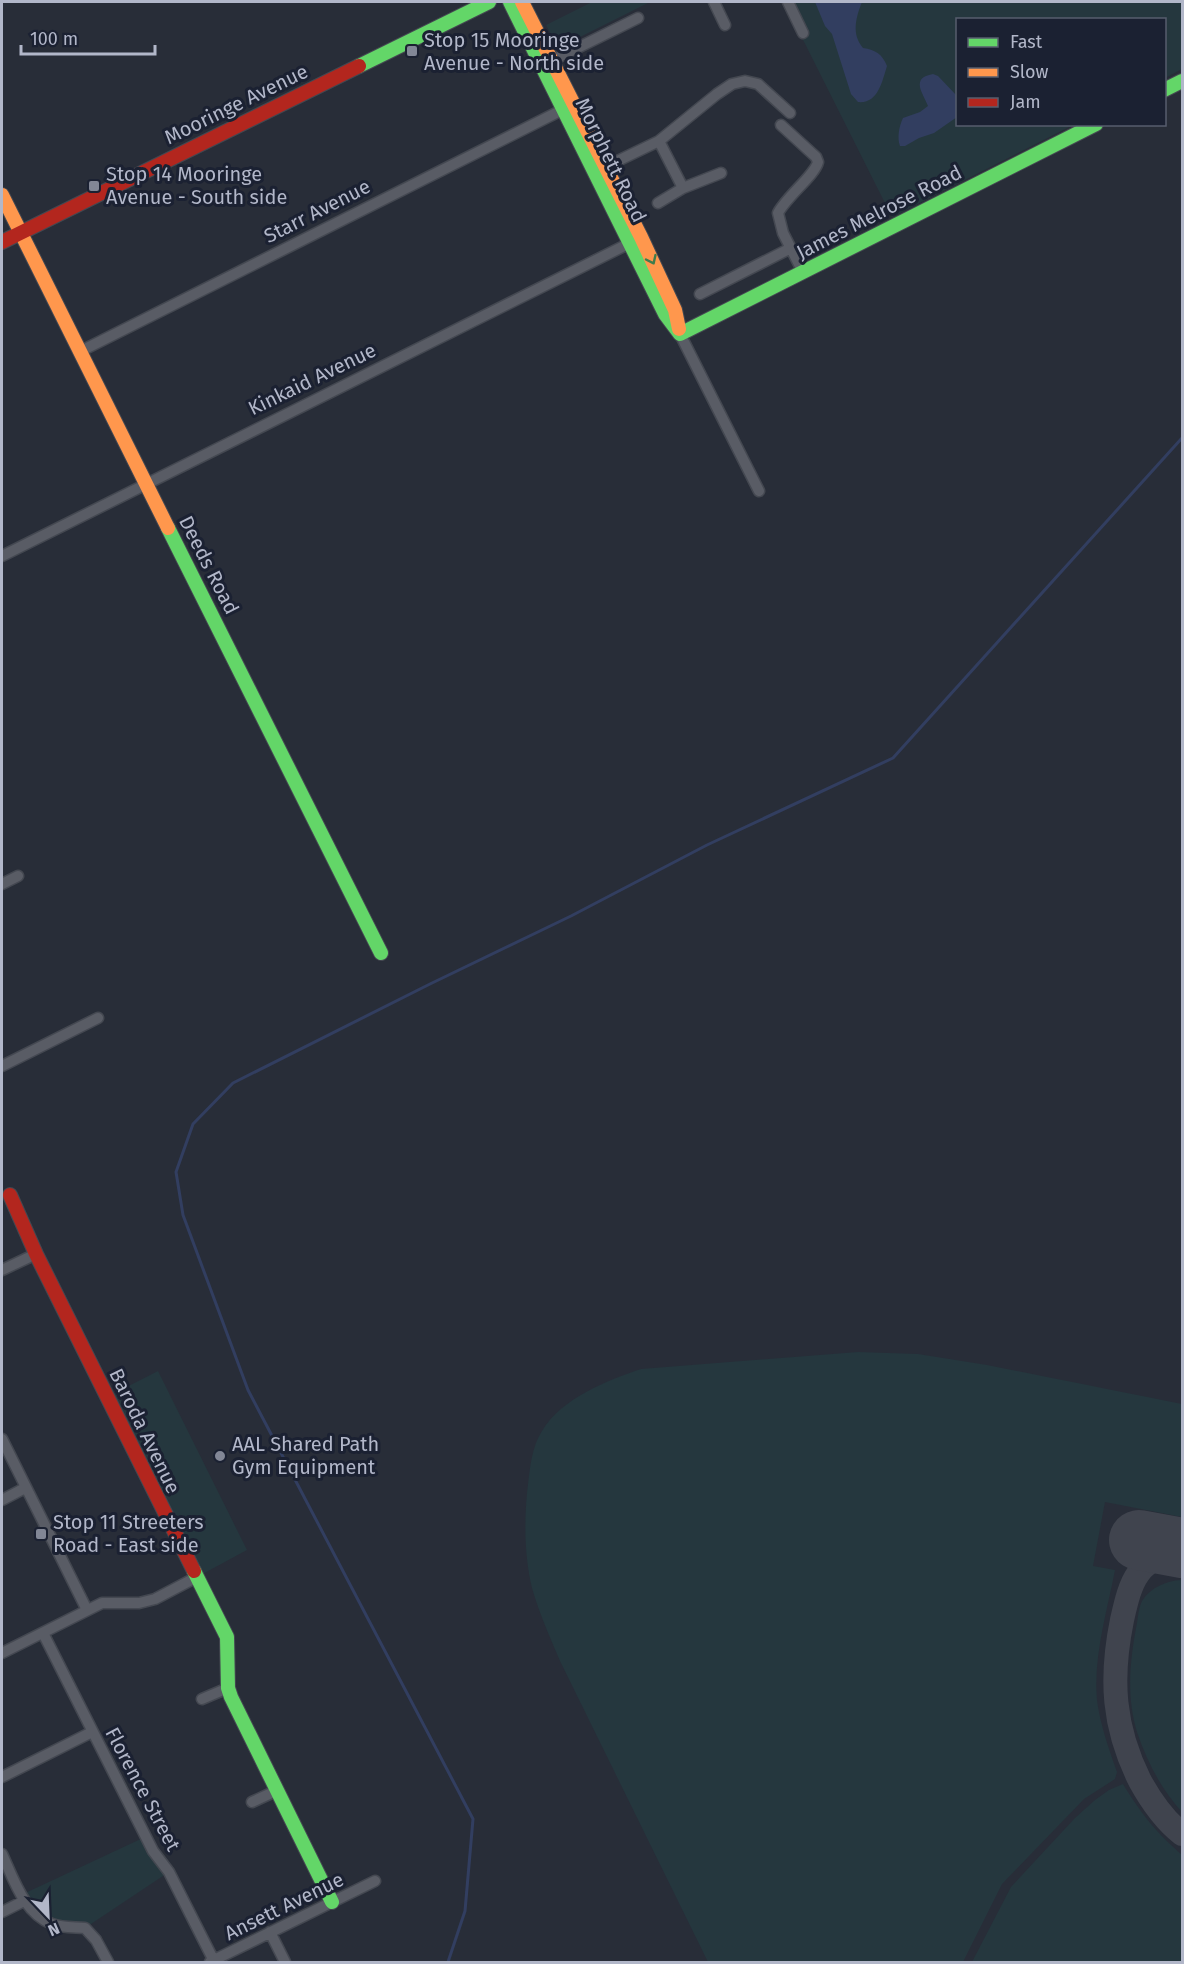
<svg xmlns="http://www.w3.org/2000/svg" width="1184" height="1964" viewBox="0 0 1184 1964" font-family="'Fira Sans',sans-serif">
<style>
.green{fill:#25373e}
.water{fill:#323e60}
.lines{fill:none;stroke-linecap:round;stroke-linejoin:round}
.stream{stroke:#323e60;stroke-width:3}
.taxiway{stroke:#40444e;stroke-width:24}
.runway{stroke:#40444e;stroke-width:60}
.street-casing{stroke:#444851;stroke-width:13}
.fast-casing{stroke:#444851;stroke-width:16}
.slow-casing{stroke:#444851;stroke-width:16}
.jam-casing{stroke:#444851;stroke-width:16}
.street{stroke:#595c65;stroke-width:10}
.fast{stroke:#63d668;stroke-width:14}
.slow{stroke:#ff974d;stroke-width:14}
.jam{stroke:#b3261e;stroke-width:14}
.oneway{stroke:#3f7c4d}
.poi-dot{fill:#828796;stroke:#1b2132;stroke-width:2}
.labels{text-anchor:middle;dominant-baseline:central;stroke-width:6;stroke-linejoin:round;paint-order:stroke}
.poi-label{font-size:20px;fill:#b2b7c9;stroke:#1b2132;text-anchor:start}
.street-label{font-size:20px;fill:#b2b7c9;stroke:#1b2132}
</style>
<rect width="100%" height="100%" fill="#282d38"/>
<path class="green" d="M592 2H650L558 48 546 25Z
M784 2H1182V69L1165 78 1164 20H958V124L1073 125 892 217Z
M858 1352 918 1354 987 1365 1182 1404V1517L1105 1502 1093 1566 1115 1570C1107 1612 1093 1657 1097 1700 1100 1724 1109 1749 1117 1772L1115 1779 1084 1799 1002 1884 963 1962H708L560 1661C550 1637 539 1613 532 1588 524 1555 524 1518 528 1484 530 1467 532 1446 542 1431 562 1398 606 1381 641 1369Z
M158 1371 247 1550 197 1577 107 1397Z
M1181 1580H1182V1812C1161 1789 1147 1762 1137 1732 1126 1696 1130 1659 1137 1623 1138 1616 1139 1607 1142 1601 1151 1587 1166 1581 1181 1580Z
M1123 1784C1142 1815 1155 1831 1182 1855V1962H972L1011 1887 1075 1818 1095 1800 1109 1790Z
M145 1837 169 1872 85 1928 54 1925 21 1895Z"/>
<path class="water" d="M815 2H862C856 17 851 34 863 48 876 50 882 54 887 66 882 82 878 104 858 102L851 94 832 34 825 26Z
M933 74 938 76 957 96V117L934 133 919 138 905 146H900C897 138 899 126 903 118L920 112 928 106C923 93 910 78 933 74Z"/>
<g class="lines">
<path class="stream" d="M448 1962 465 1911 473 1819 248 1390 183 1215 176 1172 193 1124 233 1083 430 984 571 916 707 845 893 758 1182 438"/>
<path class="taxiway" d="M1182 1551C1137 1558 1131 1580 1122 1620 1110 1679 1113 1727 1140 1781 1151 1801 1164 1820 1182 1834"/>
<path class="runway" d="M1139 1540 1182 1548"/>
<g class="street-casing">
<path id="street" d="M714 2 725 25
M788 2 803 33
M551 61 638 18
M781 125 816 157 818 162C815 175 787 196 778 213L783 233 803 272
M659 141 683 188
M605 167 659 141 717 94 732 84 745 81 758 84 790 113
M658 203 683 188 721 173
M700 294 791 248
M680 334 759 491
M79 352 564 109
M2 556 630 243
M2 884 18 876
M2 1066 98 1018
M2 1270 36 1254
M2 1439 87 1610
M2 1500 25 1488
M43 1633 153 1851 169 1872 214 1961
M2 1653 102 1603H139L155 1599 197 1577
M202 1699 228 1688
M2 1777 92 1732
M252 1802 278 1790
M2 1854C14 1880 24 1913 52 1924 62 1928 75 1927 85 1928L96 1940 108 1962
M2 1912 24 1901
M270 1932 285 1962
M210 1962 375 1881"/>
</g>
<g class="fast-casing">
<path id="fast" d="M510 2 665 314 680 334
M359 66 489 2
M1164 90 1182 81
M680 334 1096 124
M168 528 381 953
M194 1571 227 1637 228 1688 231 1697 332 1902"/>
</g>
<g class="slow-casing">
<path id="slow" d="M522 2 641 237 675 310 679 329
M2 195 168 528"/>
</g>
<g class="jam-casing">
<path id="jam" d="M2 242 359 66
M10 1195 36 1254 194 1571"/>
</g>
<use href="#street" class="street"/>
<use href="#fast" class="fast"/>
<use href="#slow" class="slow"/>
<use href="#jam" class="jam"/>
</g>
<defs><path id="oneway-chevron" d="M-2-3.5L2.5 0L-2 3.5" fill="none" stroke-width="1.6" stroke-linecap="round" stroke-linejoin="round" transform="scale(1.5)"/></defs>
<use class="oneway" href="#oneway-chevron" transform="translate(652 260) rotate(65)"/>
<g class="poi-dot">
<rect x="406" y="45" width="12" height="12" rx="3"/>
<rect x="88" y="180" width="12" height="12" rx="3"/>
<circle cx="220" cy="1456" r="6"/>
<rect x="35" y="1528" width="12" height="12" rx="3"/>
</g>
<g class="labels">
<g class="poi-label">
<text x="424" y="40">Stop 15 Mooringe<tspan x="424" dy="23">Avenue - North side</tspan></text>
<text x="106" y="174">Stop 14 Mooringe<tspan x="106" dy="23">Avenue - South side</tspan></text>
<text x="232" y="1444">AAL Shared Path<tspan x="232" dy="23">Gym Equipment</tspan></text>
<text x="53" y="1522">Stop 11 Streeters<tspan x="53" dy="23">Road - East side</tspan></text>
</g>
<g class="street-label">
<text transform="translate(236 104) rotate(-26)">Mooringe Avenue</text>
<text transform="translate(611 160) rotate(64)">Morphett Road</text>
<text transform="translate(317 211) rotate(-27)">Starr Avenue</text>
<text transform="translate(879 212) rotate(-27)">James Melrose Road</text>
<text transform="translate(312 379) rotate(-26)">Kinkaid Avenue</text>
<text transform="translate(209 565) rotate(63)">Deeds Road</text>
<text transform="translate(145 1431) rotate(64)">Baroda Avenue</text>
<text transform="translate(143 1789) rotate(62)">Florence Street</text>
<text transform="translate(284 1906) rotate(-26)">Ansett Avenue</text>
</g>
</g>
<rect width="1184" height="1964" fill="none" stroke="#b2b7c9" stroke-width="6"/>
<rect x="956" y="18" width="210" height="108" fill="#1b2132" stroke="#575d6e" stroke-width="1.5"/>
<rect x="968" y="38" width="30" height="9" fill="#63d668" stroke="#575d6e" stroke-width="1.5"/>
<text x="1010" y="48" font-size="18" fill="#b2b7c9">Fast</text>
<rect x="968" y="68" width="30" height="9" fill="#ff974d" stroke="#575d6e" stroke-width="1.5"/>
<text x="1010" y="78" font-size="18" fill="#b2b7c9">Slow</text>
<rect x="968" y="98" width="30" height="9" fill="#b3261e" stroke="#575d6e" stroke-width="1.5"/>
<text x="1010" y="108" font-size="18" fill="#b2b7c9">Jam</text>
<g transform="translate(48 1916) rotate(157)" stroke="#1b2132" stroke-width="4.5" paint-order="stroke">
<path d="M0-4.5L10 22L0 15L-10 22Z" fill="#b2b7c9"/>
<text y="-9" font-size="16" font-weight="bold" text-anchor="middle" fill="#b2b7c9">N</text>
</g>
<path d="M21 45v9h134v-9" fill="none" stroke="#b2b7c9" stroke-width="3"/>
<text x="30" y="45" font-size="18" fill="#b2b7c9" stroke="#1b2132" stroke-width="4.5" paint-order="stroke">100 m</text>
</svg>
